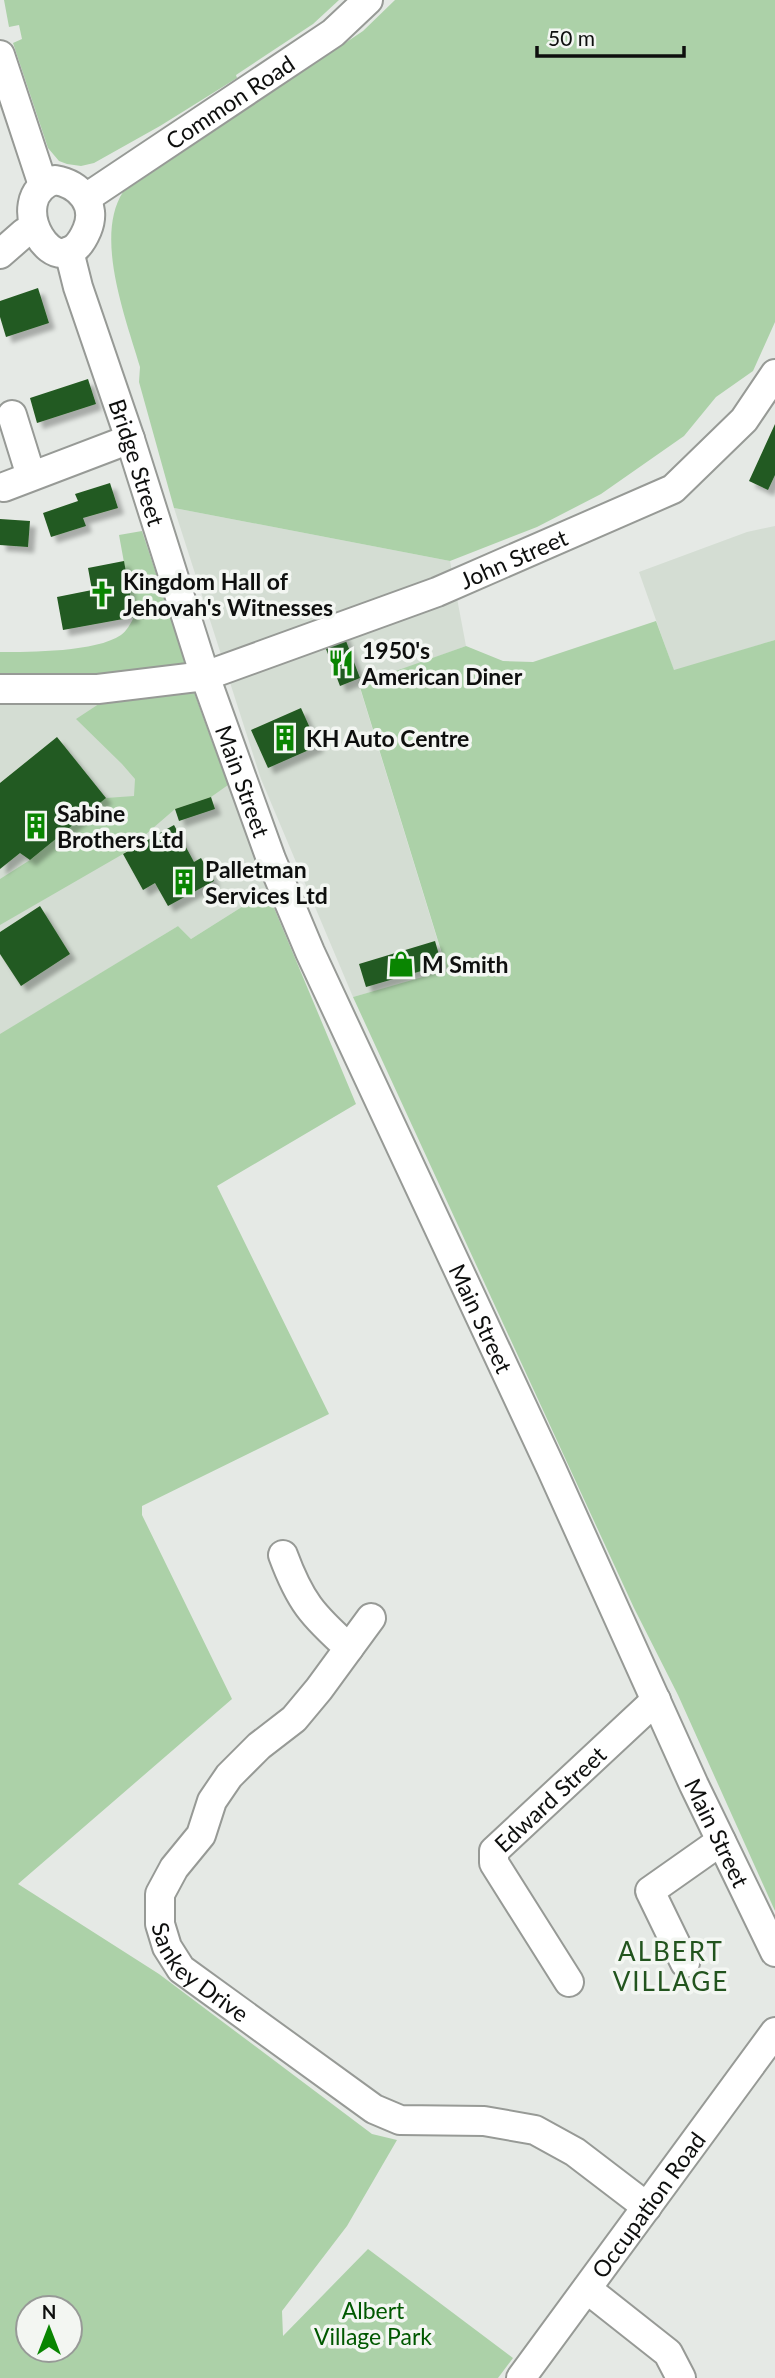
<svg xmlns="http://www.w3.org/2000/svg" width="775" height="2378" viewBox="0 0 775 2378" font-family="Lato,sans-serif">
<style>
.built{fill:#d4ddd3}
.green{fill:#acd1a8;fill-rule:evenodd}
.building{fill:#245a20;filter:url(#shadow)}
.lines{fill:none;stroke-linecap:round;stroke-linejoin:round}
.minor-casing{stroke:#979a96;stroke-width:32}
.minor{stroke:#fff;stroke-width:28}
.labels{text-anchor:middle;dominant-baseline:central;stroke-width:7;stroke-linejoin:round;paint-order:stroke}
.street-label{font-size:23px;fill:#0e0f0e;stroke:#f3f6f2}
.poi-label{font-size:23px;font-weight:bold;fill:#0e0f0e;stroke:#f3f6f2;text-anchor:start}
.park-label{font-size:23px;fill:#005800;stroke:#f3f6f2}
.quarter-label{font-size:26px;letter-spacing:2px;fill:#22541e;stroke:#f3f6f2}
</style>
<defs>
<filter id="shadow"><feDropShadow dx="6" dy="6" stdDeviation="2" flood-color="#0004"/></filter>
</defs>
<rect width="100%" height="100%" fill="#e5e9e5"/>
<path class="built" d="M174 508 450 561 466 646 359 685 447 971 353 997 261 779Z
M775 526V640L674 671 639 572 747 532Z
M184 666 267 891 191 939 178 926 0 1035V678Z"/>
<path class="green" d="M4 0H339L313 24 236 75 237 78 160 126 94 163 81 166 67 164 59 161 48 148 13 43 22 39 19 25 9 27Z
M395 0H775V322L753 371 716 397 684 436 601 494 537 527 450 561 174 508 139 382 140 367C126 319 94 237 123 192L363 31Z
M142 531 185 661 184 666 88 679 0 678V652C31 652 96 652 121 635 126 632 131 623 134 617L119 535Z
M656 621 674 670 775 640V1911L678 1695 634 1608 353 997 447 970 359 684 466 646 503 661 533 662Z
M191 684 228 785 211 797 175 809 123 854 0 925V879L30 860 106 798 134 796 135 779 122 764 76 719 111 696Z
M267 891 356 1104 217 1186 329 1414 142 1506V1515L232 1699 18 1884 159 1974 372 2134 397 2140 347 2226 282 2311 283 2336 368 2249 513 2358 498 2378H0V1034L178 926 191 939ZM70 2308V2350H28V2308Z"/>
<path class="building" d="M38 288 49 323 6 337 0 317V301Z
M88 379 96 404 37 423 30 398Z
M775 424V475L768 490 749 481Z
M110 483 118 508 83 518 86 526 51 537 43 513 78 501 75 494Z
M0 519 30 521 28 547 0 545Z
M124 561 134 617 63 630 57 597 92 590 88 568Z
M343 633 360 678 340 686 323 641Z
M301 708 318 746 268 768 251 730Z
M57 737 106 798 30 860 20 853 0 869V783Z
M211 797 215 809 179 821 175 809Z
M174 825 194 862 201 858 214 881 168 906 155 883 143 890 123 854Z
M40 906 70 954 21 986 0 954V932Z
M435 941 442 965 366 987 359 964Z"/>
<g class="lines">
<g class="minor-casing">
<g id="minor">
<path d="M0 55 42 182"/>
<path d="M55 180C79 184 98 204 87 230 58 298 0 196 55 180Z"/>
<path id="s1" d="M86 198 333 33 368 0"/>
<path id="s2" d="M69 251 78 287 130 439 205 676 271 859 310 952 551 1468 694 1785 775 1952"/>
<path d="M0 254 24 233"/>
<path d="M12 415 31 476"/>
<path d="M4 487 130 439"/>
<path id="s3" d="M0 689H98L205 676 437 592 673 489 744 420 775 374"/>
<path id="s4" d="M283 1555C300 1601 312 1615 349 1648L319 1689 294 1719 259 1746 229 1776 212 1801 201 1835 174 1868 160 1894V1924L167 1947 181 1969 374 2109 400 2120 484 2121 535 2130 575 2152 647 2207"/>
<path d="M349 1648 371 1618"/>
<path d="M685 1963 650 1891 721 1841"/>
<path id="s5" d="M569 1982 494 1863V1851L656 1700"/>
<path d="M587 2289 668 2353 681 2378"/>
<path id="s6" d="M521 2378 775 2032"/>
</g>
</g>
<use href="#minor" class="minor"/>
</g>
<defs>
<g id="church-bare" transform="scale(2.1)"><path d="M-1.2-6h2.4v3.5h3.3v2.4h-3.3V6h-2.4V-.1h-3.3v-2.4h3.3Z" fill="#098501" stroke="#f3f6f2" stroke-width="2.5" paint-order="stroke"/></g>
<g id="restaurant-bare" transform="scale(2.1)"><path d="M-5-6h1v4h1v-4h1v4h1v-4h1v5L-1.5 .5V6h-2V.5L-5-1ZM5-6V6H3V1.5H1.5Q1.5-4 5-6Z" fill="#098501" stroke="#f3f6f2" stroke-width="2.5" paint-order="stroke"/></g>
<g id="building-bare" transform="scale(2.1)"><path d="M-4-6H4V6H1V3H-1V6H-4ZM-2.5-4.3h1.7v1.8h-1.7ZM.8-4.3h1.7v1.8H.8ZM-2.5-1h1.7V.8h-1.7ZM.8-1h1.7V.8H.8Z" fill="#098501" stroke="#f3f6f2" stroke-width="2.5" paint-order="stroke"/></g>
<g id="shop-bare" transform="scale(2.1)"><path d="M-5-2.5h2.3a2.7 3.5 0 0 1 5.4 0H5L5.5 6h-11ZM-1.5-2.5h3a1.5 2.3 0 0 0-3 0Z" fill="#098501" stroke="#f3f6f2" stroke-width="2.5" paint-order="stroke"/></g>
</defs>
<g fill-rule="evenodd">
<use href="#church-bare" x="102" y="594"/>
<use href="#restaurant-bare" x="341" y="663"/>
<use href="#building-bare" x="285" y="738"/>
<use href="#building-bare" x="36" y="826"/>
<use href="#building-bare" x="184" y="882"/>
<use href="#shop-bare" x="401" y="964"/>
</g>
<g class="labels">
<g class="street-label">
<text stroke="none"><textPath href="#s1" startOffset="173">Common Road</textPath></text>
<text stroke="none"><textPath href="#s2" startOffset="222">Bridge Street</textPath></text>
<text stroke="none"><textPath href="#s3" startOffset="536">John Street</textPath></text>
<text stroke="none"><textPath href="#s2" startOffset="558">Main Street</textPath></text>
<text stroke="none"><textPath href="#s2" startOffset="1146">Main Street</textPath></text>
<text stroke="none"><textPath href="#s5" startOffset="229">Edward Street</textPath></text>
<text stroke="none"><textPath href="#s2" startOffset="1712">Main Street</textPath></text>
<text stroke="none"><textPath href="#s4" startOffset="525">Sankey Drive</textPath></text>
<text stroke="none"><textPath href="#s6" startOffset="215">Occupation Road</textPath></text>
</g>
<g class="poi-label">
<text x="123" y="581">Kingdom Hall of<tspan x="123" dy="26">Jehovah's Witnesses</tspan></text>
<text x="362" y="650">1950's<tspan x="362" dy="26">American Diner</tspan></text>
<text x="306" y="738">KH Auto Centre</text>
<text x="57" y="813">Sabine<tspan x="57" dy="26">Brothers Ltd</tspan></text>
<text x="205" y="869">Palletman<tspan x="205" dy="26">Services Ltd</tspan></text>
<text x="422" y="964">M Smith</text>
</g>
<g class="park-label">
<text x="373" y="2310">Albert<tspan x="373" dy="26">Village Park</tspan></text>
</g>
<g class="quarter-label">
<text x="671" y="1951">ALBERT<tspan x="671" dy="30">VILLAGE</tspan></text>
</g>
</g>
<g transform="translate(49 2329)"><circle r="33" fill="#f3f6f2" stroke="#979a97" stroke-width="2"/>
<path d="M0-5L12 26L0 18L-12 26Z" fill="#098501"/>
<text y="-10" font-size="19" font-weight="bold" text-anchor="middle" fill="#0e0f0e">N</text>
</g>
<path d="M537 46v10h147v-10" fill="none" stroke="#0e0f0e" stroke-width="3.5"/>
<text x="548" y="46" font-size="21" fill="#0e0f0e" stroke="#f3f6f2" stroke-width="5" paint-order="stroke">50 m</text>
</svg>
